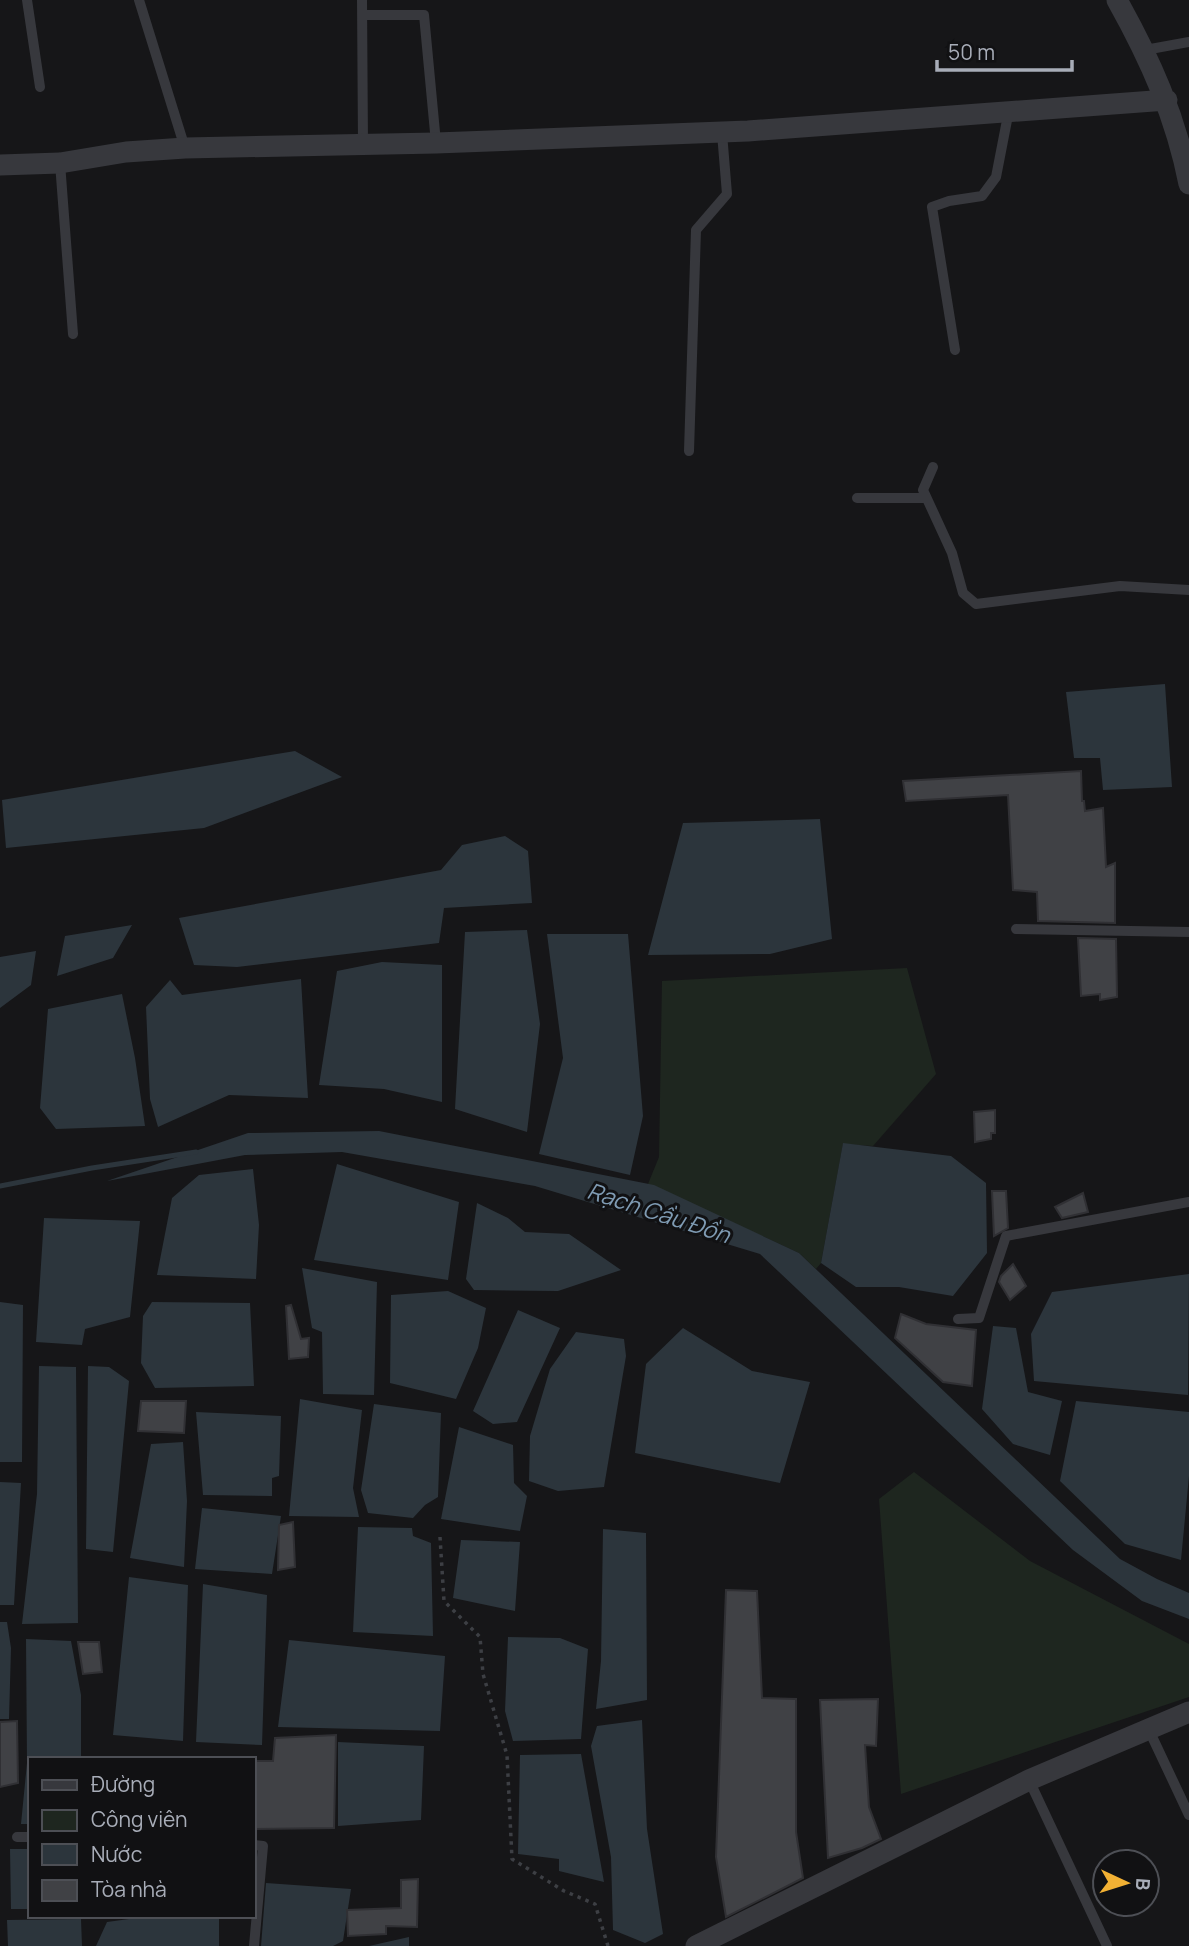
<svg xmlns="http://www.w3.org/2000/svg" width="1189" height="1946" viewBox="0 0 1189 1946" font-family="Manrope,sans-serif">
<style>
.green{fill:#1e261f}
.water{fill:#2c353c}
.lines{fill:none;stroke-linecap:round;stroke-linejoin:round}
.stream{stroke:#2c353c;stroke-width:5}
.building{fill:#404145;stroke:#303034;stroke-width:2}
.path{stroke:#3d3f44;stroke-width:3.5;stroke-dasharray:3.5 5;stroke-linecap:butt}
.service{stroke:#37383d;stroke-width:10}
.minor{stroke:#37383d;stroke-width:21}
.labels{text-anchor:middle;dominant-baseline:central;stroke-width:6;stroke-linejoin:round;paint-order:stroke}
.water-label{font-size:23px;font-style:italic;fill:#7f9bb3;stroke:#111113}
</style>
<rect width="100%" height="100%" fill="#161618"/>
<path class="green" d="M907 968 936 1074 873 1146 843 1144 821 1263 816 1269 799 1253 648 1184 659 1157 662 981Z
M914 1472 1030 1561 1189 1644V1697L901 1794 879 1499Z"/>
<path class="water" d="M1165 684 1172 787 1103 790 1100 758H1074L1066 692Z
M295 751 342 777 204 828 6 848 2 800Z
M820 819 832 939 770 954 648 955 683 823Z
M505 836 528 851 532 903 444 908 439 943 237 967 194 965 179 918 441 870 462 845Z
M132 925 113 958 57 976 65 936Z
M527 930 540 1024 527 1132 455 1109 465 932Z
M547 934H628L643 1116 630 1175 539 1154 563 1058Z
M36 951 31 985 0 1008V957Z
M382 962 442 965V1102L384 1089 319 1085 337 971Z
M301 979 308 1098 229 1095 158 1127 150 1099 146 1007 170 980 182 995Z
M122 994 135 1058 145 1126 56 1129 40 1108 48 1009Z
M379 1131 654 1185 799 1253 1120 1559 1157 1579 1189 1593V1619L1142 1601 1073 1550 760 1254 535 1186 342 1152 245 1155 107 1181 248 1133Z
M843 1143 951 1156 986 1183 987 1253 953 1296 899 1287H856L821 1263Z
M337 1164 459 1202 448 1280 314 1260Z
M253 1169 259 1225 256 1279 157 1275 172 1198 199 1175Z
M477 1203 508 1218 525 1232 569 1234 621 1270 558 1291 474 1290 466 1279Z
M44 1218 140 1221 130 1317 85 1329 82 1345 36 1342Z
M302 1268 377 1282 374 1395 323 1394 322 1332 312 1328Z
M1189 1274 1188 1395 1034 1381 1031 1334 1052 1292Z
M448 1291 486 1308 478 1348 456 1399 390 1383 391 1295Z
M0 1302 23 1305 22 1462H0Z
M152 1302 250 1303 254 1386 155 1388 141 1363 143 1316Z
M518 1310 560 1328 517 1422 493 1424 473 1411Z
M993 1326 1016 1328 1028 1392 1062 1401 1050 1455 1013 1444 982 1409Z
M683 1328 752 1371 810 1382 780 1483 635 1453 646 1364Z
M576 1332 624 1339 626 1356 604 1487 558 1491 529 1481 530 1436 550 1369Z
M39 1366 76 1367 78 1623 22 1624 37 1494Z
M88 1366 109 1367 129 1381 113 1552 86 1549Z
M300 1399 362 1410 353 1488 359 1517 289 1516Z
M1076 1401 1189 1412V1476L1181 1560 1125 1544 1060 1481Z
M374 1404 441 1413 438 1497 425 1505 413 1518 368 1513 361 1490Z
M196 1412 281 1416 279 1476 272 1478V1496L203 1495Z
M459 1427 513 1445 514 1483 527 1496 520 1531 441 1519Z
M183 1442 187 1501 184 1567 130 1558 151 1444Z
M0 1482 21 1483 14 1605H0Z
M202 1508 281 1516 272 1574 195 1569Z
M358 1527 412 1528 413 1536 431 1543 433 1636 353 1632Z
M603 1529 646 1533 647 1700 596 1709 601 1661Z
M461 1540 520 1542 515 1611 453 1598Z
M129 1577 188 1585 183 1741 113 1735Z
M203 1584 267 1595 262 1745 196 1742Z
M0 1622H7L11 1648 9 1719H0Z
M508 1637 560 1638 588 1649 581 1739 513 1741 505 1711Z
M26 1639 71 1641 81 1695V1759H30V1824H21L27 1763Z
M289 1640 445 1656 440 1731 278 1727Z
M642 1720 647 1829 663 1934 645 1943 613 1930 611 1857 591 1746 597 1726Z
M338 1742 424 1746 421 1820 338 1826Z
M580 1754H581L604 1882 559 1871V1859L518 1854 520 1755Z
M10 1849H30V1909H11Z
M266 1883 351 1889 343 1941 333 1946H261Z
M151 1916 219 1918V1946H96L107 1922Z
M81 1919 82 1946H8L7 1920Z
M409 1937V1946H369Z"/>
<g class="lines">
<path class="stream" d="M0 1186 92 1168 196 1152"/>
</g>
<path class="building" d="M1081 771 1082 801H1084L1085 811 1103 808 1106 867 1115 863V923L1038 921 1037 892 1013 890 1008 795 906 801 903 781Z
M1078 938 1116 939 1117 997 1100 1000V994L1081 996Z
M995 1110V1133H991V1139L975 1142 974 1112Z
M992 1191H1006L1008 1228 994 1236Z
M1083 1193 1088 1212 1062 1218 1055 1207Z
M1013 1264 1026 1286 1010 1300 999 1282 1001 1276Z
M291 1305 301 1339 309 1338 308 1357 289 1359 286 1306Z
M901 1314 926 1324 976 1330 972 1386 943 1382 895 1338Z
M141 1401H186L184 1433 138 1431Z
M293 1522 295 1567 278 1570 279 1525Z
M726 1590 757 1591 762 1698 796 1699V1832L803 1878 726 1917 716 1857Z
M78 1642H99L102 1672 83 1674Z
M878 1699 876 1746 865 1745 869 1807 881 1839 862 1848 828 1858 820 1700Z
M17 1721 18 1783 0 1787V1722Z
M336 1735 334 1828 254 1829V1761H273L275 1738Z
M418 1879 417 1927 386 1926V1934L348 1936 347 1910 401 1908V1880Z"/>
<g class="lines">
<path class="path" d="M440 1537 444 1601 480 1637 483 1674 507 1755 512 1859 564 1891 595 1904 608 1946"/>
<path class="service" d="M27 0 40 87
M139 0 185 148
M362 0 363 144
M364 15H424L436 143
M1145 50 1189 42
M60 163 73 334
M955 350 932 207 949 201 982 196 996 177 1009 110
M689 451 696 230 727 194 722 133
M933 467 923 490 952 553 963 593 976 604 1120 586 1189 590
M857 498H926
M1016 929 1189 932
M958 1319 979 1318 1006 1236 1189 1202
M1148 1728 1189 1815
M1029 1780 1107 1946
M17 1837H30
M254 1946 263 1846 254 1845"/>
<path class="minor" d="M1117 0C1150 59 1176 117 1189 184
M0 165 60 163 126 152 185 148 436 143 748 131 1167 100
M696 1946 1029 1780 1189 1712"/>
</g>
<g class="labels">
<g class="water-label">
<text transform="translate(659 1212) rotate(18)">Rạch Cầu Đồn</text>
</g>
</g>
<rect x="28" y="1757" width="228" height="161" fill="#111113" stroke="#4d4f55" stroke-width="2"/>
<rect x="42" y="1780" width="35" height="10" fill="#37383d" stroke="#4d4f55" stroke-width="2"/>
<text x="91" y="1792" font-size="21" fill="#a8adb8">Đường</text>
<rect x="42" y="1810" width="35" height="21" fill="#1e261f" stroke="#4d4f55" stroke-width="2"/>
<text x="91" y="1827" font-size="21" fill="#a8adb8">Công viên</text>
<rect x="42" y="1844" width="35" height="21" fill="#2c353c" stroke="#4d4f55" stroke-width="2"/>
<text x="91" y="1862" font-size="21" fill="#a8adb8">Nước</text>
<rect x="42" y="1880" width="35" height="21" fill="#404145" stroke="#4d4f55" stroke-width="2"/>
<text x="91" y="1897" font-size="21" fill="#a8adb8">Tòa nhà</text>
<g transform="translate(1126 1883) rotate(94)"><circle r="33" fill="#111113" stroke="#4d4f55" stroke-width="2"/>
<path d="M0-5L12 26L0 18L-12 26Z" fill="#f2b134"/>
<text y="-10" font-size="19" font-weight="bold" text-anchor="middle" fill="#a8adb8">B</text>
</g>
<path d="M937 60v10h135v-10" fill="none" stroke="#a8adb8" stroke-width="3.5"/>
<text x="948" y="60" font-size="21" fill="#a8adb8" stroke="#111113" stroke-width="5" paint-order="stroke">50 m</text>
</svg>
